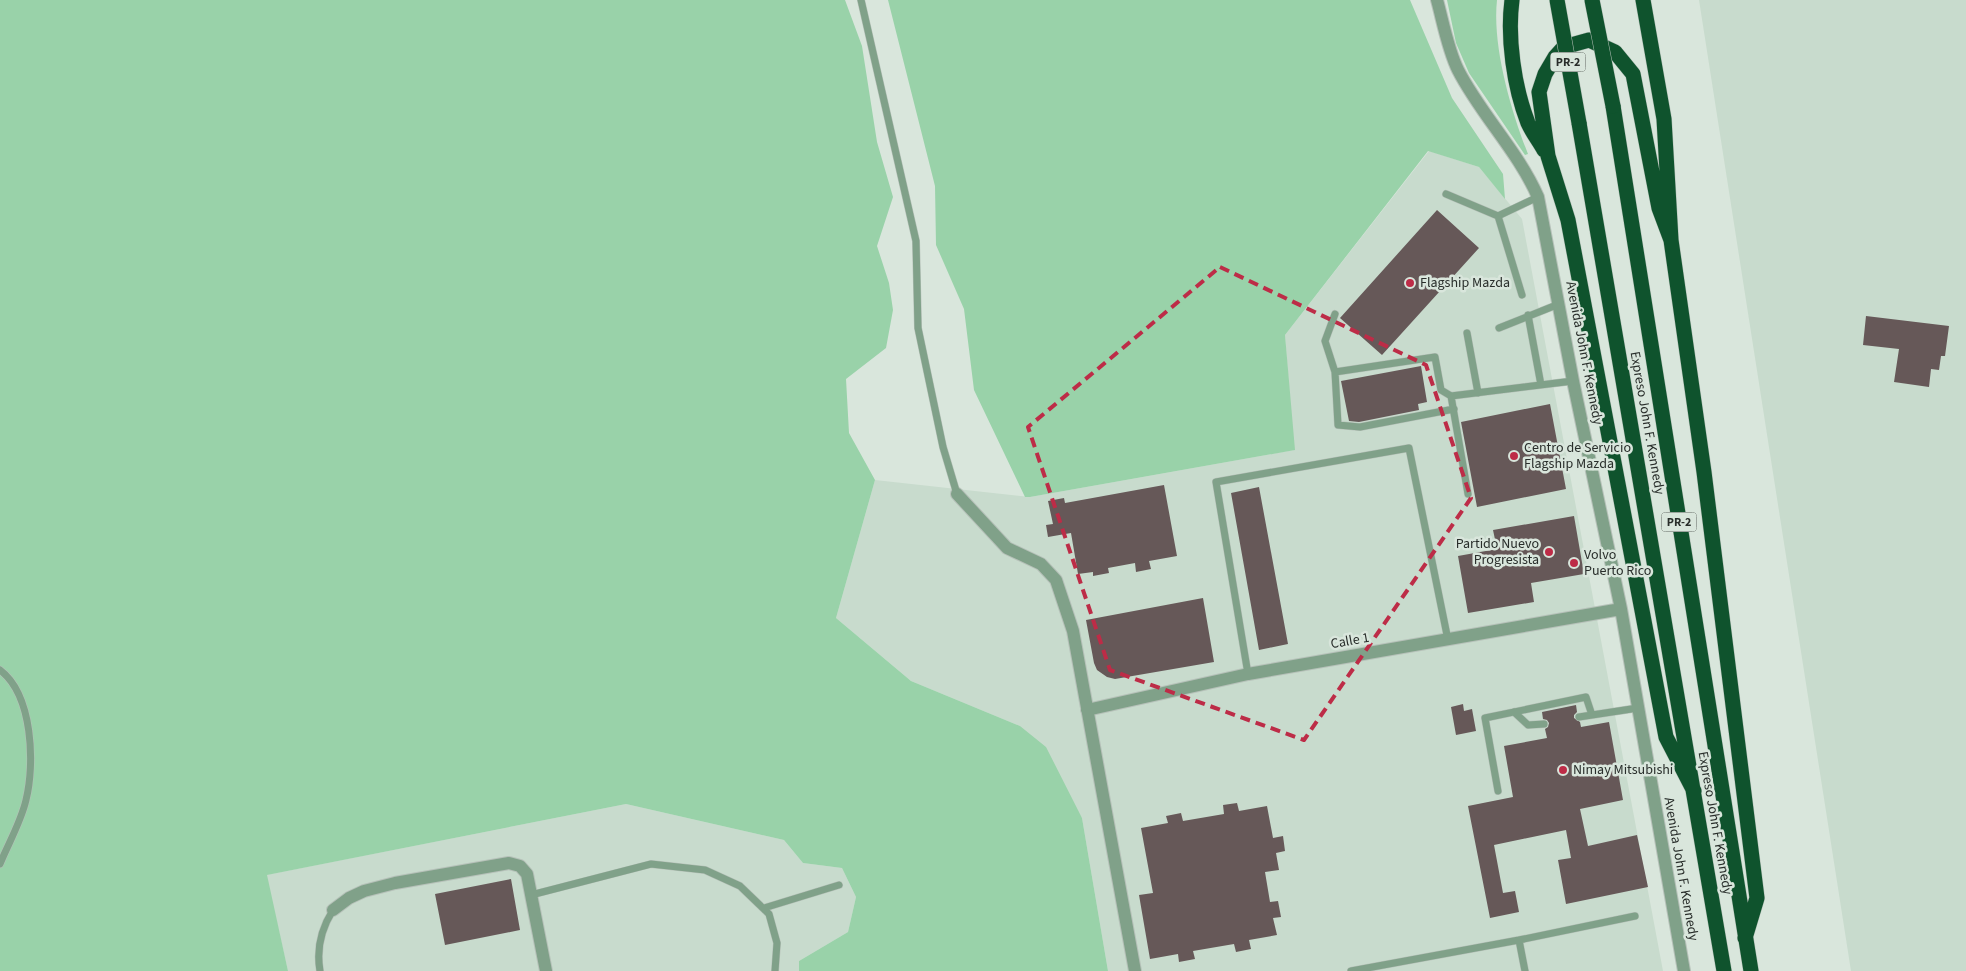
<svg xmlns="http://www.w3.org/2000/svg" width="1966" height="971" viewBox="0 0 1966 971" font-family="'Source Sans 3',sans-serif">
<style>
.built{fill:#c8dbcd}
.green{fill:#99d2a9}
.building{fill:#665858}
.lines{fill:none;stroke-linecap:round;stroke-linejoin:round}
.lane-casing{stroke:#b6c1b9;stroke-width:8}
.street-casing{stroke:#b6c1b9;stroke-width:14}
.highway-casing{stroke:#b6c1b9;stroke-width:16}
.lane{stroke:#80a189;stroke-width:7}
.street{stroke:#80a189;stroke-width:12}
.highway{stroke:#0f532d;stroke-width:15}
.highway-bridge-casing{stroke:#b6c1b9;stroke-width:16;stroke-linecap:butt}
.highway-bridge{stroke:#0f532d;stroke-width:15}
.marked{fill:none;stroke:#bd2c47;stroke-width:4;stroke-dasharray:10 6;stroke-linejoin:round}
.poi-dot{fill:#bd2c47;stroke:#d9e6dc;stroke-width:2}
.labels{text-anchor:middle;dominant-baseline:central;stroke-width:5;stroke-linejoin:round;paint-order:stroke}
.shield{fill:#d9e6dc;stroke:#5e6560;stroke-width:1}
.shield-label{font-size:12px;font-weight:bold;fill:#292e2b}
.poi-label{font-size:14px;fill:#292e2b;stroke:#d9e6dc;text-anchor:start}
.street-label{font-size:14px;fill:#292e2b;stroke:#d9e6dc}
</style>
<rect width="100%" height="100%" fill="#d9e6dc"/>
<path class="built" d="M1699 0H1966V971H1851Z
M1429 151 1479 167 1522 219 1663 971H1108L1082 818 1020 726 911 681 836 618 875 480 1030 497 1294 450 1285 335Z
M626 804 784 840 803 863 842 868 856 897 848 932 799 961V971H288L266 875Z"/>
<path class="green" d="M0 0H845L862 46 877 142 893 197 877 246 889 283 893 310 886 348 846 379 849 433 875 480 836 618 911 681 1020 726 1046 747 1082 818 1108 971H799V961L848 932 856 897 842 868 803 863 784 840 626 804 267 875 288 971H0Z
M888 0H1410L1452 98 1503 174 1505 199 1479 167 1428 151 1285 335 1295 450 1030 497H1025L974 390 964 309 936 245 935 186Z
M1447 0H1497C1492 46 1511 111 1528 154L1525 155 1469 73 1456 43Z"/>
<path class="building" d="M1437 210 1479 248 1382 355 1340 318Z
M1866 316 1949 326 1945 356H1941L1939 370 1931 369 1929 387 1894 382 1899 349 1863 345Z
M1421 366 1427 402 1418 404 1419 410 1359 422 1349 421 1341 381Z
M1550 404 1566 489 1477 507 1461 422Z
M1164 485 1177 556 1149 561 1151 569 1136 572 1135 563 1108 568 1109 573 1093 576V572L1078 574 1071 533 1048 537 1046 525 1053 524 1048 501 1064 498 1065 503Z
M1259 487 1288 644 1259 650 1231 493Z
M1574 516 1584 574 1531 583 1534 602 1468 613 1458 556 1497 549 1493 530Z
M1203 598 1214 662 1115 679 1107 677 1097 670 1094 663 1086 620Z
M1463 704 1464 711 1472 709 1476 731 1456 735 1451 707Z
M1576 705 1577 712 1574 715V718L1580 722 1581 727 1609 722 1623 800 1580 809 1588 846 1637 835 1648 887 1566 904 1558 860 1571 858 1566 830 1494 845 1503 893 1515 891 1519 912 1490 918 1468 806 1513 797 1504 746 1547 738 1545 729 1548 727 1549 723 1547 720 1543 719 1542 712Z
M1237 803 1239 811 1267 806 1273 838 1283 836 1285 851 1276 853 1279 870 1265 872 1270 902 1278 901 1281 917 1273 918 1277 935 1249 940 1251 949 1236 952 1234 944 1193 951 1195 959 1179 962 1178 954 1150 959 1139 895 1153 893 1141 828 1168 823 1166 816 1181 813 1183 821 1224 814 1223 805Z
M511 879 520 930 445 945 435 894Z"/>
<g class="lines">
<g class="lane-casing">
<path id="lane" d="M861 0 916 241 918 328 943 447 957 494
M1446 194 1498 216
M1522 295 1498 216 1538 197
M1335 314 1325 341 1335 372
M1528 315 1541 385
M1499 328 1559 304
M1467 333 1478 393
M1451 396 1468 494
M1454 409 1360 427 1338 425 1335 372 1435 357 1441 390 1451 396 1573 381
M0 670C33 695 35 764 26 800 21 822 8 844 0 864
M1248 674 1216 482 1409 448 1448 640
M1514 712 1528 725 1544 724
M1579 717 1592 715
M1498 791 1485 718 1586 697 1592 715 1638 708
M531 895 651 864 705 870 740 886 769 914 777 943 775 971
M764 908 839 885
M320 971C316 948 321 929 333 910
M1351 971 1519 940
M1525 971 1519 940 1635 916"/>
</g>
<g class="street-casing">
<path id="street" d="M1437 0C1443 22 1448 50 1458 70 1481 115 1518 151 1538 197L1573 381 1621 609 1684 971
M957 494 1007 548 1041 564 1056 580 1073 631 1135 971
M1087 710 1248 674 1621 609
M333 910 349 898 364 891 395 883 509 863 520 866 527 874 546 971"/>
</g>
<g class="highway-casing">
<path id="highway" d="M1512 0C1507 38 1514 87 1528 123 1532 132 1539 141 1544 150
M1643 0 1664 119 1671 240 1704 472 1757 898 1745 938
M1613 106 1751 971
M1579 123 1724 971
M1671 240 1659 208 1633 74 1615 52 1589 40 1564 47 1555 57 1545 74 1539 92 1548 156 1568 220 1666 737 1694 791"/>
</g>
<use href="#lane" class="lane"/>
<use href="#street" class="street"/>
<use href="#highway" class="highway"/>
<g class="highway-bridge-casing">
<path id="highway-bridge" d="M1557 0 1579 123
M1592 0 1613 106"/>
</g>
<use href="#highway-bridge" class="highway-bridge"/>
</g>
<path class="marked" d="M1220 267 1426 365 1471 498 1304 740 1110 670 1028 427Z"/>
<g class="poi-dot">
<circle cx="1410" cy="283" r="5"/>
<circle cx="1514" cy="456" r="5"/>
<circle cx="1549" cy="552" r="5"/>
<circle cx="1574" cy="563" r="5"/>
<circle cx="1563" cy="770" r="5"/>
</g>
<g class="labels">
<g class="shield">
<rect x="1550.5" y="52.5" width="35" height="19" rx="4"/>
<rect x="1661.5" y="512.5" width="35" height="19" rx="4"/>
</g>
<g class="shield-label">
<text x="1568" y="62">PR-2</text>
<text x="1679" y="522">PR-2</text>
</g>
<g class="poi-label">
<text x="1420" y="283">Flagship Mazda</text>
<text x="1524" y="448">Centro de Servicio<tspan x="1524" dy="16">Flagship Mazda</tspan></text>
<text x="1539" y="544" text-anchor="end">Partido Nuevo<tspan x="1539" dy="16">Progresista</tspan></text>
<text x="1584" y="555">Volvo<tspan x="1584" dy="16">Puerto Rico</tspan></text>
<text x="1573" y="770">Nimay Mitsubishi</text>
</g>
<g class="street-label">
<text transform="translate(1584 353) rotate(79)">Avenida John F. Kennedy</text>
<text transform="translate(1647 423) rotate(80)">Expreso John F. Kennedy</text>
<text transform="translate(1350 641) rotate(-10)">Calle 1</text>
<text transform="translate(1715 823) rotate(80)">Expreso John F. Kennedy</text>
<text transform="translate(1681 869) rotate(80)">Avenida John F. Kennedy</text>
</g>
</g>
</svg>
